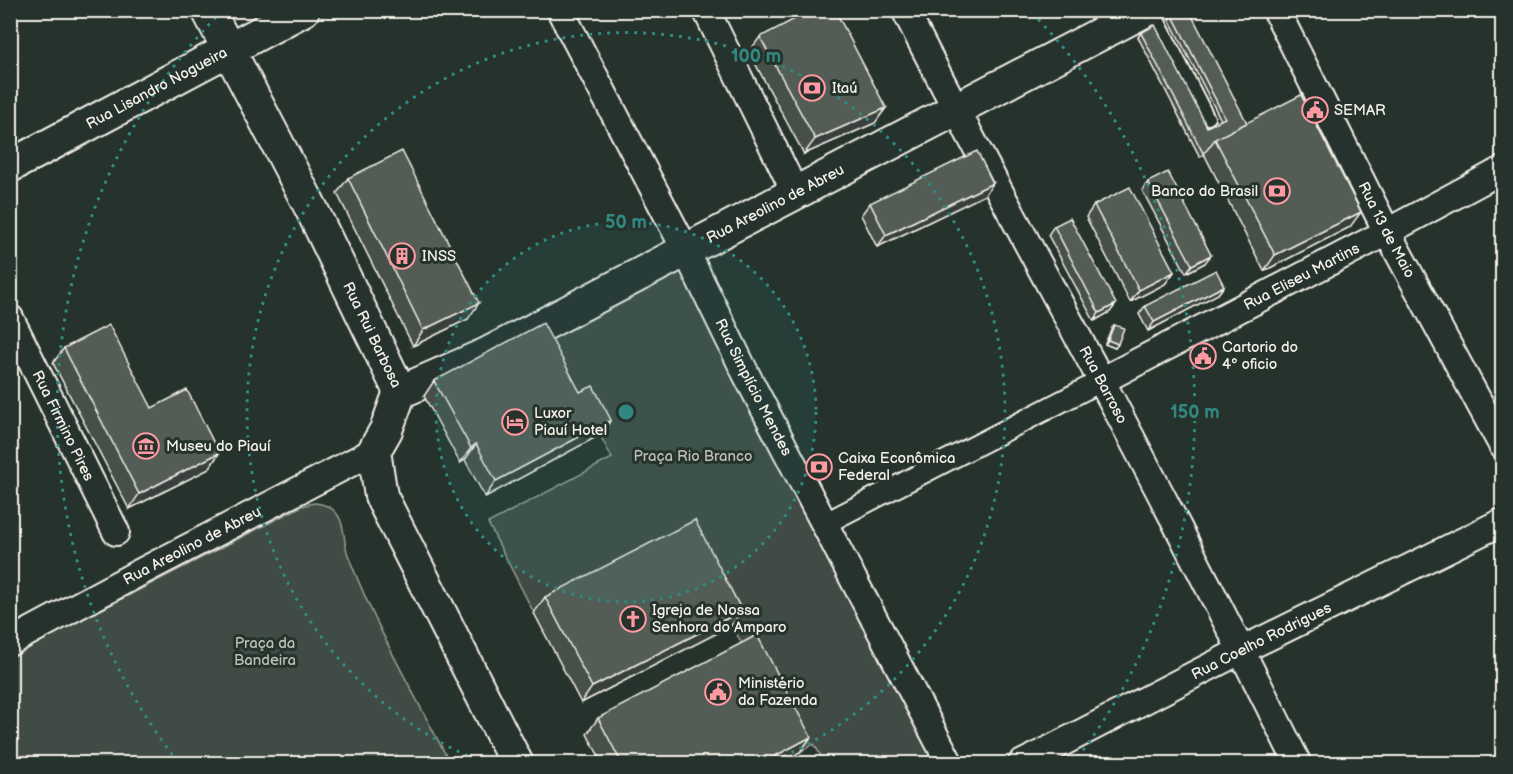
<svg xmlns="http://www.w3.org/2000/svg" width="1513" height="774" viewBox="0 0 1513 774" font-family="'Balsamiq Sans',sans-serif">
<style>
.green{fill:#414b45;stroke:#9a9e96;stroke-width:1.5}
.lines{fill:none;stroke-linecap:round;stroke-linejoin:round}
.service-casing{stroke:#f4f1e8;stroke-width:16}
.pedestrian-casing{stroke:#f4f1e8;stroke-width:24}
.minor-casing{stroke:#f4f1e8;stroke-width:30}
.tertiary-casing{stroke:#f4f1e8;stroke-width:36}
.service{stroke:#26332d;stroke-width:12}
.pedestrian{stroke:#26332d;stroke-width:20}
.minor{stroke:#26332d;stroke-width:26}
.tertiary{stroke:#26332d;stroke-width:32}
.wall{fill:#474f49;stroke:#f4f1e8;stroke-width:1.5}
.shaded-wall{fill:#39403c;stroke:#f4f1e8;stroke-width:1.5}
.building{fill:#525c55;stroke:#f4f1e8;stroke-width:1.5}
.ring{fill:none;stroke:#318880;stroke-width:3;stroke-dasharray:3 6}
.labels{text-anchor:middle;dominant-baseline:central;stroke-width:6;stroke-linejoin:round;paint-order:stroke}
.street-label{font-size:15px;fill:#f4f1e8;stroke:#26332d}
.poi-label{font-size:15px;fill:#f4f1e8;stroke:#26332d;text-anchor:start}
.park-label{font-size:15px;fill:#bebfb7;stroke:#26332d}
.centre{fill:#318880;stroke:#26332d;stroke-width:3}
.ring-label{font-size:18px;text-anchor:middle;font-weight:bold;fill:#318880;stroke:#26332d;stroke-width:6;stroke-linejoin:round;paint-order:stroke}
</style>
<rect width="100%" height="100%" fill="#26332d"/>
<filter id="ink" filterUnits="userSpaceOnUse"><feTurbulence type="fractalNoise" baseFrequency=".0167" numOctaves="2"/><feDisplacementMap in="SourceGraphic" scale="12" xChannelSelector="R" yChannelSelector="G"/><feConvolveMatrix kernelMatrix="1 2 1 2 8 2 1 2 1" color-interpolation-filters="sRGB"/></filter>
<g filter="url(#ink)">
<path class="green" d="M682 260 947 763H825L814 744 800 752 684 536 534 613 488 523 612 458 582 401 532 339Z
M314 503C326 504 335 508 340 519 345 530 344 544 348 555 375 627 415 695 450 763L11 764V656L302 506Z"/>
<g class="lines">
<g class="service-casing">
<path id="service" d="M1153 10 1208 118"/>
</g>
<g class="pedestrian-casing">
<path id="pedestrian" d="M824 524 1101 381"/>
</g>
<g class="minor-casing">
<g id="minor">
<path id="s1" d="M560 10 685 249 746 374 950 764"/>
<path d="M706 10 795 192"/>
<path id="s2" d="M905 10C968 135 1035 257 1101 380 1168 507 1234 635 1298 764"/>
<path id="s3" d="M1276 10 1387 232 1502 445"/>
<path id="s4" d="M10 318 116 532"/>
<path id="s5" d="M1101 381 1387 232 1502 170"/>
<path id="s6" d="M10 642 135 575 374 451"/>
<path id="s7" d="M1021 764 1242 650 1502 522"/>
</g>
</g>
<g class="tertiary-casing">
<g id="tertiary">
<path id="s8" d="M208 10 311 208 400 392 386 430 374 451 381 496 517 764"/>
<path id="s9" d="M10 166 303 10"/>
<path id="s10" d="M400 392 487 354 1146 10"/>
</g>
</g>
<use href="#service" class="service"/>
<use href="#pedestrian" class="pedestrian"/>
<use href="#minor" class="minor"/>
<use href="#tertiary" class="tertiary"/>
</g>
<path class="wall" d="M1172 14 1247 123 1350 227 1264 271 1204 154 1200 157 1138 37 1141 33 1207 127 1221 120 1169 19Z
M760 37 875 123 804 154 749 52Z
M348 178 468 319 413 346 337 193Z
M1148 182 1205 263 1186 273 1142 190Z
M993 183 985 195 877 247 861 215 870 203Z
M1094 205 1174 272 1165 284 1130 302 1086 217Z
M1054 226 1116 304 1110 312 1094 321 1048 235Z
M1224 286 1218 294 1148 331 1139 314 1145 306Z
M1114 325 1118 344 1115 348 1105 344 1111 329Z
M64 348 219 453 209 469 129 509 53 363Z
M434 381 600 435 485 497 465 460 460 463 424 396Z
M545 597 742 611 731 626 581 703 534 613Z
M598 718 811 737 800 752 779 764H603L587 734Z"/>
<path class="shaded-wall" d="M886 108 875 123 804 154 815 139Z
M993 183 985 195 877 247 886 235Z
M1361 212 1350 227 1264 271 1275 255Z
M1211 255 1205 263 1186 273 1192 265Z
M1174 272 1165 284 1130 302 1139 290Z
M1224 286 1218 294 1148 331 1154 322Z
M479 303 468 319 413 346 423 330Z
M1116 304 1110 312 1094 321 1099 313Z
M1108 340 1118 344 1115 348 1105 344Z
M611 420 600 435 485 497 496 481Z
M476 444 465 460 460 463 471 448Z
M219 453 209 469 129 509 139 494Z
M742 611 731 626 581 703 592 687Z
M811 737 800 752 779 764H760Z"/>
<path class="building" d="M812 10H835L886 108 815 139 760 37Z
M1180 10H1189L1247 123 1215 139 1207 150 1203 153 1141 33 1155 25 1207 127 1225 118 1172 14Z
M1301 95 1361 212 1275 255 1215 139Z
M402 151 479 303 423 330 348 178Z
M977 151 993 183 886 235 870 203Z
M1168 172 1211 255 1192 265 1148 182Z
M1130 187 1174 272 1139 290 1094 205Z
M1070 218 1116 304 1099 313 1054 226Z
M1216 270 1224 286 1154 322 1145 306Z
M543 323 580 392 593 386 611 420 496 481 476 444 471 448 434 381Z
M109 325 152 408 187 390 219 453 139 494 64 348Z
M1114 325 1124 328 1118 344 1108 340Z
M695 520 742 611 592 687 545 597Z
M757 635 811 737 760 764H622L598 718Z"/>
</g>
<circle cx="626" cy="412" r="190" fill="#318880" fill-opacity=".12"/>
<g class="ring">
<circle cx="626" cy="412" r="190"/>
<path d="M484 763A379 379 0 1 1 768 763"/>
<path d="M178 762A569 569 0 0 1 220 13M1032 13A569 569 0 0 1 1074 762"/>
</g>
<defs>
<g id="bank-ring" transform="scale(1.35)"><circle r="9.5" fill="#26332d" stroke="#ff9aa2" stroke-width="1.5"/><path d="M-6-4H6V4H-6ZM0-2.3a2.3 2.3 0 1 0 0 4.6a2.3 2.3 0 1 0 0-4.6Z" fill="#ff9aa2"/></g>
<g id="civic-ring" transform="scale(1.35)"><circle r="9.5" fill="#26332d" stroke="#ff9aa2" stroke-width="1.5"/><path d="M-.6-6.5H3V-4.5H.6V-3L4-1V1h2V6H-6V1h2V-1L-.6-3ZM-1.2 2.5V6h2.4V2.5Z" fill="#ff9aa2"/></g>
<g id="building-ring" transform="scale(1.35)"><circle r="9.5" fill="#26332d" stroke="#ff9aa2" stroke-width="1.5"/><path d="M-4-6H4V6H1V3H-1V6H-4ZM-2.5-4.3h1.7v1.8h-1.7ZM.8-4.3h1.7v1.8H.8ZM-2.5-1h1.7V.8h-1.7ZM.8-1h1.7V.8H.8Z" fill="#ff9aa2"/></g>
<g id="hotel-ring" transform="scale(1.35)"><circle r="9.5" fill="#26332d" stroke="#ff9aa2" stroke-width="1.5"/><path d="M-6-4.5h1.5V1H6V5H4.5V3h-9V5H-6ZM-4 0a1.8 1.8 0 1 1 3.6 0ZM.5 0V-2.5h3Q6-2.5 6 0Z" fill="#ff9aa2"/></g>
<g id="museum-ring" transform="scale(1.35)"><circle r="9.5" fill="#26332d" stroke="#ff9aa2" stroke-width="1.5"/><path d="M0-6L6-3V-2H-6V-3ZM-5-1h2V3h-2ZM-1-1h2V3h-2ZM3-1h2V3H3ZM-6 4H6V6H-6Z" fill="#ff9aa2"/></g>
<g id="church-ring" transform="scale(1.35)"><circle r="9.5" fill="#26332d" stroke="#ff9aa2" stroke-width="1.5"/><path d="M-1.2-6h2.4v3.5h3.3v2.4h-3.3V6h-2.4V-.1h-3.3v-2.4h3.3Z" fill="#ff9aa2"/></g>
</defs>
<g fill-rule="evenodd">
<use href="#bank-ring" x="812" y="88"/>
<use href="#civic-ring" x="1315" y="110"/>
<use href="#bank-ring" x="1277" y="191"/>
<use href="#building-ring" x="402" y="256"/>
<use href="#civic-ring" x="1203" y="356"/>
<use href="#hotel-ring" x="515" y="422"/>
<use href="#museum-ring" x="146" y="446"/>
<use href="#bank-ring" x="819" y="467"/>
<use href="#church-ring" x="633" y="619"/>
<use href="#civic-ring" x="718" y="692"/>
</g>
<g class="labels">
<g class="street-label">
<text stroke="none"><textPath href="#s9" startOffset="166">Rua Lisandro Nogueira</textPath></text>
<text stroke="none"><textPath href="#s10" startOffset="420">Rua Areolino de Abreu</textPath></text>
<text stroke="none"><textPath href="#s3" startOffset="246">Rua 13 de Maio</textPath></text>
<text stroke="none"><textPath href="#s5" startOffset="226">Rua Eliseu Martins</textPath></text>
<text stroke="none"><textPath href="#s8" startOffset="364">Rua Rui Barbosa</textPath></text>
<text stroke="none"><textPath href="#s2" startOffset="424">Rua Barroso</textPath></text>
<text stroke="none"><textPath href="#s1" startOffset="424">Rua Simplício Mendes</textPath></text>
<text stroke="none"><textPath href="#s4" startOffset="120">Rua Firmino Pires</textPath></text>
<text stroke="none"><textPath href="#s6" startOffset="206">Rua Areolino de Abreu</textPath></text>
<text stroke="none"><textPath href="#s7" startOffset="270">Rua Coelho Rodrigues</textPath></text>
</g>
<g class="poi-label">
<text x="832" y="88">Itaú</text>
<text x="1334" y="110">SEMAR</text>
<text x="1258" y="191" text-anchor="end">Banco do Brasil</text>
<text x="422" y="256">INSS</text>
<text x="1222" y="347">Cartorio do<tspan x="1222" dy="17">4º oficio</tspan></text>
<text x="534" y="413">Luxor<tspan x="534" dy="17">Piauí Hotel</tspan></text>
<text x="166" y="446">Museu do Piauí</text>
<text x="838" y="458">Caixa Econômica<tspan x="838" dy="17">Federal</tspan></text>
<text x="652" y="610">Igreja de Nossa<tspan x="652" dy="17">Senhora do Amparo</tspan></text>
<text x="738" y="683">Ministério<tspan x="738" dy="17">da Fazenda</tspan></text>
</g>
<g class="park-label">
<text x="693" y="456">Praça Rio Branco</text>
<text x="265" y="643">Praça da<tspan x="265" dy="17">Bandeira</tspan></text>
</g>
</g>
<circle cx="626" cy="412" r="9" class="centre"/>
<g class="ring-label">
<text x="756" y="62">100 m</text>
<text x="626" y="228">50 m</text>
<text x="1195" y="418">150 m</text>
</g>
<rect width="1513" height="774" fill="none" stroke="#26332d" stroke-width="36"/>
<rect x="18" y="18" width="1477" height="738" fill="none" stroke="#f4f1e8" stroke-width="2" filter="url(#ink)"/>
</svg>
